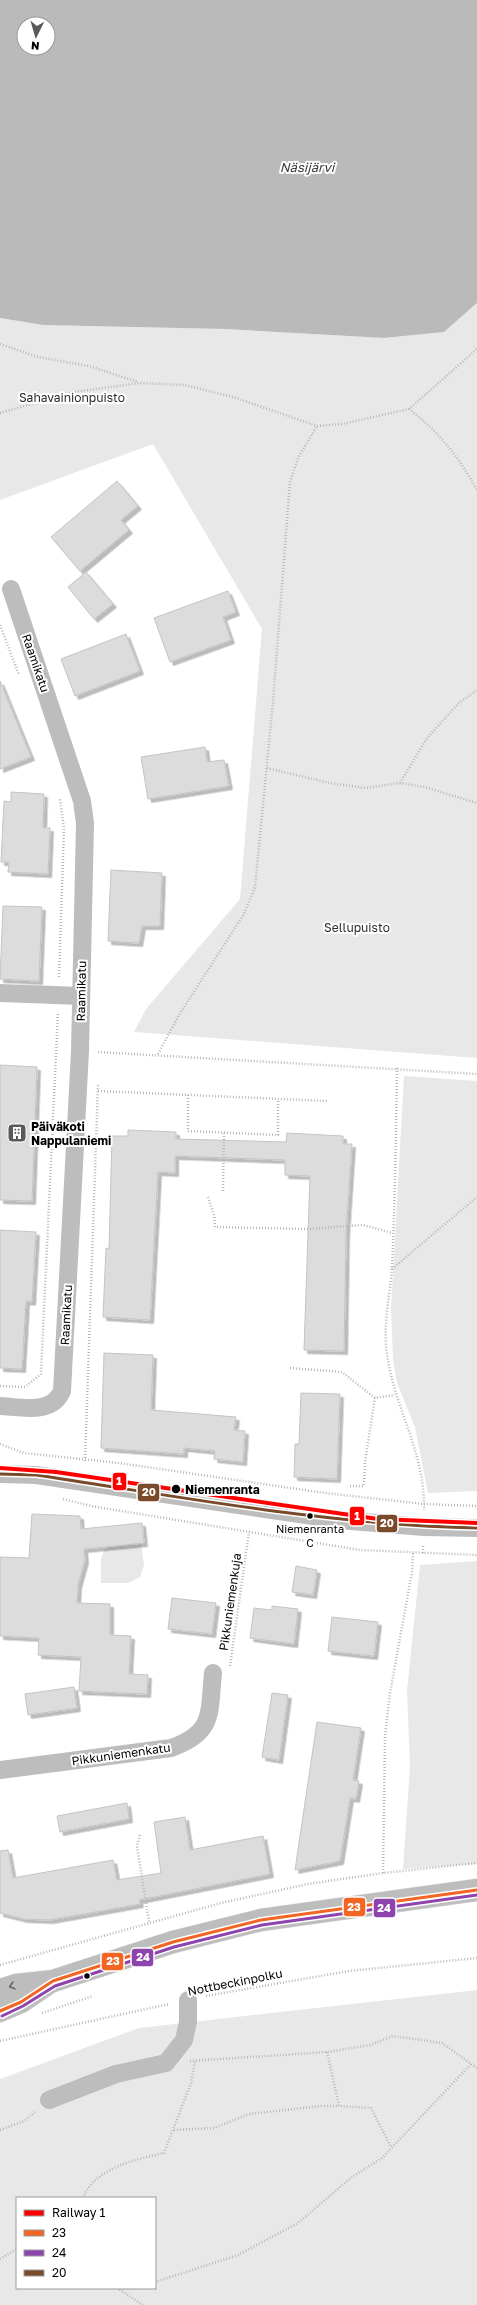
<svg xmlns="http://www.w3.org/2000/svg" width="477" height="2305" viewBox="0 0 477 2305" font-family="'Golos Text',sans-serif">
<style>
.green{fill:#e8e8e8;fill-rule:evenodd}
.water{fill:#bababa;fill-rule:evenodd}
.building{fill:#dcdcdc;stroke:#c4c4c4;filter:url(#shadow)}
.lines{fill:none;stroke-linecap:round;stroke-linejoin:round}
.major-casing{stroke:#dbdbdb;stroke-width:23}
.path{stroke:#b8b8b8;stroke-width:2.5;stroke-dasharray:1 2;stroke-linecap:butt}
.minor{stroke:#bdbdbd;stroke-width:18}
.major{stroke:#bdbdbd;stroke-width:22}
.bus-1-casing{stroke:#fff;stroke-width:6}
.bus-2-casing{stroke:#fff;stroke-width:6}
.bus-3-casing{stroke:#fff;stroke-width:6}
.bus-1{stroke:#f26522;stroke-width:3}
.bus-2{stroke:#8e44ad;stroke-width:3}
.bus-3{stroke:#7a4b2a;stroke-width:3}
.rail-1-casing{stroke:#fff;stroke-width:7}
.rail-1{stroke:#f00;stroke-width:4}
.oneway{stroke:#686868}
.stop-dot{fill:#000;stroke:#fff;stroke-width:1.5}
.labels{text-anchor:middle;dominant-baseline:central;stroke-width:4;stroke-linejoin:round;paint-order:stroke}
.bus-label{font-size:11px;fill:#000;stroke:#fff}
.park-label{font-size:12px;fill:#2d2d2d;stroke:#fff}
.street-label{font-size:12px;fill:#000;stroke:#fff}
.poi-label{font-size:12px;font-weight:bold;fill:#000;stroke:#fff;text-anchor:start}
.stop-label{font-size:12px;font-weight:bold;fill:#000;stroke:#fff;text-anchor:start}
.water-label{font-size:13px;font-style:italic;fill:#3e3e3e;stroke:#fff}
.line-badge{stroke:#fff;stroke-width:1.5}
.badge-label{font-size:11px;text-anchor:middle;font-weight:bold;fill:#fff}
</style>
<defs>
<filter id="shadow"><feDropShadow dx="3.5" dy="3.5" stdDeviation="0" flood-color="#0004"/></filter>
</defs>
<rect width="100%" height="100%" fill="#fff"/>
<path class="green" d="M477 303V1058L134 1032 146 1009 240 899 262 629 153 444 0 500V318L43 325 225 329 384 338 444 332Z
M404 1076 477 1081V1491L428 1493 415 1427 397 1383 393 1360 391 1309Z
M141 1543 144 1565 140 1577 128 1583H101V1558L106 1547Z
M477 1561V1864L403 1869 410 1766 407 1690 420 1565Z
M477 1990V2305H0V2079L139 2028ZM17 2198H155V2288H17Z"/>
<path class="water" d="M0 0H477V303L444 332 384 338 225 329 43 325 0 318ZM24 24H48V48H24Z"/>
<path class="building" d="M117 481 138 506 121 520 129 530 80 571 51 537Z
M86 572 113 604 94 619 68 587Z
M228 591 236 612 223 617 231 640 170 662 154 618Z
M126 634 140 671 75 696 61 659Z
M0 681 31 757 0 769Z
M205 747 207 762 224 760 229 786 148 799 141 757Z
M11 792 44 794 43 828H50L48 874 8 872 9 862H1L4 801 11 802Z
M111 870 162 873 160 926H142L139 943 108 941Z
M3 906 42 907 39 981 0 979Z
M0 1065 37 1067 32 1201 0 1200Z
M128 1130 176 1132V1139L286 1142 287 1133 343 1136V1144H352L346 1233 344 1351 304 1350 310 1176 285 1175V1160L175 1156V1173L158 1172 150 1320 103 1317 106 1248 109 1249 112 1136H128Z
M0 1230 36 1232 32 1302 26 1301 22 1369 0 1368Z
M104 1353 153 1355 151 1410 236 1417 234 1430 245 1431 243 1462 214 1459 215 1451 184 1448V1454L101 1448Z
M301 1393 340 1394 337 1479 294 1477 295 1444H299Z
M32 1514 80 1516 81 1529 142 1523 144 1543 84 1549 85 1560 78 1585 77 1603 110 1604V1635L131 1636 129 1674 148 1675 147 1694 79 1691 81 1657 38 1655 39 1638 0 1636V1557L29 1558Z
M296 1566 317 1570 313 1595 292 1592Z
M172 1598 216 1603 212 1634 168 1629Z
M272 1606 298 1609 294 1644 250 1638 254 1608 272 1610Z
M332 1617 378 1622 374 1656 328 1651Z
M74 1687 77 1708 28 1715 25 1694Z
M272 1693 288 1695 279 1760 262 1757Z
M317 1722 361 1728 353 1780 359 1781 356 1799 350 1798 340 1861 295 1870Z
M127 1803 129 1819 60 1832 57 1816Z
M185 1817 190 1850 263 1836 270 1874 139 1900 140 1904 50 1920 24 1919 0 1913V1851L8 1850 13 1878 113 1860 117 1880 161 1873 154 1822Z"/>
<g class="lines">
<g class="major-casing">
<path id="major" d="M0 1990 16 1985 53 1981 173 1942 261 1920 477 1890
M0 2011 21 2002 49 1983"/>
</g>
<path class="path" d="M0 344 38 357 89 366 138 382
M409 409C440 433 458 456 477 490
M0 413 73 392 141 383 185 385 233 397 317 426 342 424 409 409 477 349
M0 625 19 675
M267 768 330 783 366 788 400 783 424 787 477 803
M400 783 427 738 459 703 477 690
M59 977 64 829 60 799
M98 1052 477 1074
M158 1054 179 1015 244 914 255 887 273 702 290 482 298 458 317 426
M397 1068C396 1135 395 1202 392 1268 390 1294 384 1320 386 1346 391 1403 426 1452 424 1510
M98 1091 327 1101
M188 1095V1131L278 1135V1099
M223 1191 224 1133
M208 1197 214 1215 215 1227 307 1229 363 1225 393 1233
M392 1269 477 1197
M290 1368 342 1372 375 1398 395 1395
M0 1386 25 1387 41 1374 58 1012
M0 1444 24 1453 119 1463 325 1493 424 1504 477 1506
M85 1461 98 1084
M350 1486H364L365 1462 375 1398
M63 1499 91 1506 360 1550 477 1555
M423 1553V1545
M230 1666 249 1532
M140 1835 137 1846 149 1922
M383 1873 385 1736 390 1693 412 1572 413 1553
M0 1965 221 1903 308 1884 383 1873 477 1863
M206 1996 349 1971 477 1958
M42 2013 93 1996
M0 2041 169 2004
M327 2052 339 2106 371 2108 391 2147
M190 2061 327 2052 370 2045 393 2036 442 2043 477 2068
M0 2130 24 2121 35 2112
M174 2130 214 2128 249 2114 321 2106H339
M83 2198C94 2168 137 2159 164 2153L191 2083 195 2061
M0 2259 17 2249
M155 2282 238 2255 298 2223 352 2177 382 2158 471 2064
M117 2288 143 2305"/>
<path class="minor" d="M0 993 81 996
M0 1406C21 1407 52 1415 62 1391L80 1051 85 823 82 801 11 589
M0 1474 36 1475 339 1520 424 1527 477 1528
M0 1770 171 1748C214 1733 209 1714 213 1673
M49 2100 116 2074 166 2063 184 2040 188 2022V2000"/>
<use href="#major" class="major"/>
<g class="bus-1-casing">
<path id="bus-1" d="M0 2011 21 2002 53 1981 173 1942 261 1920 477 1890"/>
</g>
<g class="bus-2-casing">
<path id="bus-2" d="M2 2016 23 2006 55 1986 174 1947 262 1925 477 1895"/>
</g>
<g class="bus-3-casing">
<path id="bus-3" d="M0 1474 36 1475C182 1497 329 1525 477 1528"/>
</g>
<use href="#bus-1" class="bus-1"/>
<use href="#bus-2" class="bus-2"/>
<use href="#bus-3" class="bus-3"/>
<g class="rail-1-casing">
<path id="rail-1" d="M0 1468 56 1472 378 1519 477 1523"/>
</g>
<use href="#rail-1" class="rail-1"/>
</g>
<defs><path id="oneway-chevron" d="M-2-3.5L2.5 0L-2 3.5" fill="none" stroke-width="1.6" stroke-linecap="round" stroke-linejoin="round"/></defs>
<use class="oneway" href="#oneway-chevron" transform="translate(12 1986) rotate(164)"/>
<defs>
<g id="building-square" transform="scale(1)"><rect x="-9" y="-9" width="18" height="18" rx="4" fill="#595959" stroke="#fff"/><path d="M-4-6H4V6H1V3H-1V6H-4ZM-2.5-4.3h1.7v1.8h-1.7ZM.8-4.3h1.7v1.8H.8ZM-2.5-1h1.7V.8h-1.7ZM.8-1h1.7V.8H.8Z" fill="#fff"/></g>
</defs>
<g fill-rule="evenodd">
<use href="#building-square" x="17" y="1133"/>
</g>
<g class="stop-dot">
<circle cx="176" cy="1489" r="5"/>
<circle cx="310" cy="1516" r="3.5"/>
<circle cx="87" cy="1976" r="3.5"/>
</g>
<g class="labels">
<g class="bus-label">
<text x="310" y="1528">Niemenranta<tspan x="310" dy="14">C</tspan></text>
</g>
<g class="park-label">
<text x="72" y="397">Sahavainionpuisto</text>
<text x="357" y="927">Sellupuisto</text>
</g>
<g class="street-label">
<text transform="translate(36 663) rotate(71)">Raamikatu</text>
<text transform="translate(81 991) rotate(-89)">Raamikatu</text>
<text transform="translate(66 1315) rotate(-87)">Raamikatu</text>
<text transform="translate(230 1602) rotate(-82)">Pikkuniemenkuja</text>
<text transform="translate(121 1754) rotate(-8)">Pikkuniemenkatu</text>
<text transform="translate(235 1982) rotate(-11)">Nottbeckinpolku</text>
</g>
<g class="poi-label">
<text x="31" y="1126">Päiväkoti<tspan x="31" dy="14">Nappulaniemi</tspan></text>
</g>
<g class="stop-label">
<text x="185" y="1489">Niemenranta</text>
</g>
<g class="water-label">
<text x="307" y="167">Näsijärvi</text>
</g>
</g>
<g class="line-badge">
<rect x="112" y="1472" width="15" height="19" rx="4" fill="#f00"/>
<rect x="137" y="1483" width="23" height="19" rx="4" fill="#7a4b2a"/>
<rect x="349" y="1506" width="16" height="20" rx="4" fill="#f00"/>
<rect x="376" y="1514" width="22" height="19" rx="4" fill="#7a4b2a"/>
<rect x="343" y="1897" width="23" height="20" rx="4" fill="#f26522"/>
<rect x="373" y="1898" width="23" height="20" rx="4" fill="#8e44ad"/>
<rect x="131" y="1948" width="23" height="19" rx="4" fill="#8e44ad"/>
<rect x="101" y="1952" width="23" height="19" rx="4" fill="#f26522"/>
</g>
<g class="badge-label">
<text x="119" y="1485">1</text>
<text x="149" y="1496">20</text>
<text x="357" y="1520">1</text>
<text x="387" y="1527">20</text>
<text x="354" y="1911">23</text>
<text x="384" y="1912">24</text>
<text x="143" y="1961">24</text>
<text x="113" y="1965">23</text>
</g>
<rect x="16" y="2197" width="140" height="92" fill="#ffffff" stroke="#999999"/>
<rect x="24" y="2210" width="20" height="6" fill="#ff0000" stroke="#999999"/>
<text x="52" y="2217" font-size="12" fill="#000000">Railway 1</text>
<rect x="24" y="2230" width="20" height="6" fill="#f26522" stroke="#999999"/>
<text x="52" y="2237" font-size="12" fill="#000000">23</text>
<rect x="24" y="2250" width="20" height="6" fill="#8e44ad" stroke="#999999"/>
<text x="52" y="2257" font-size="12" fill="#000000">24</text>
<rect x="24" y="2270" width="20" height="6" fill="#7a4b2a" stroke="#999999"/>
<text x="52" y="2277" font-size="12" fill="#000000">20</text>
<g transform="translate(36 36) rotate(185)"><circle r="19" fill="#ffffff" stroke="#999999"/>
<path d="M0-3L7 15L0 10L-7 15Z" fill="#595959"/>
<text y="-6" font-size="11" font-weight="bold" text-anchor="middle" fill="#000000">N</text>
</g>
</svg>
